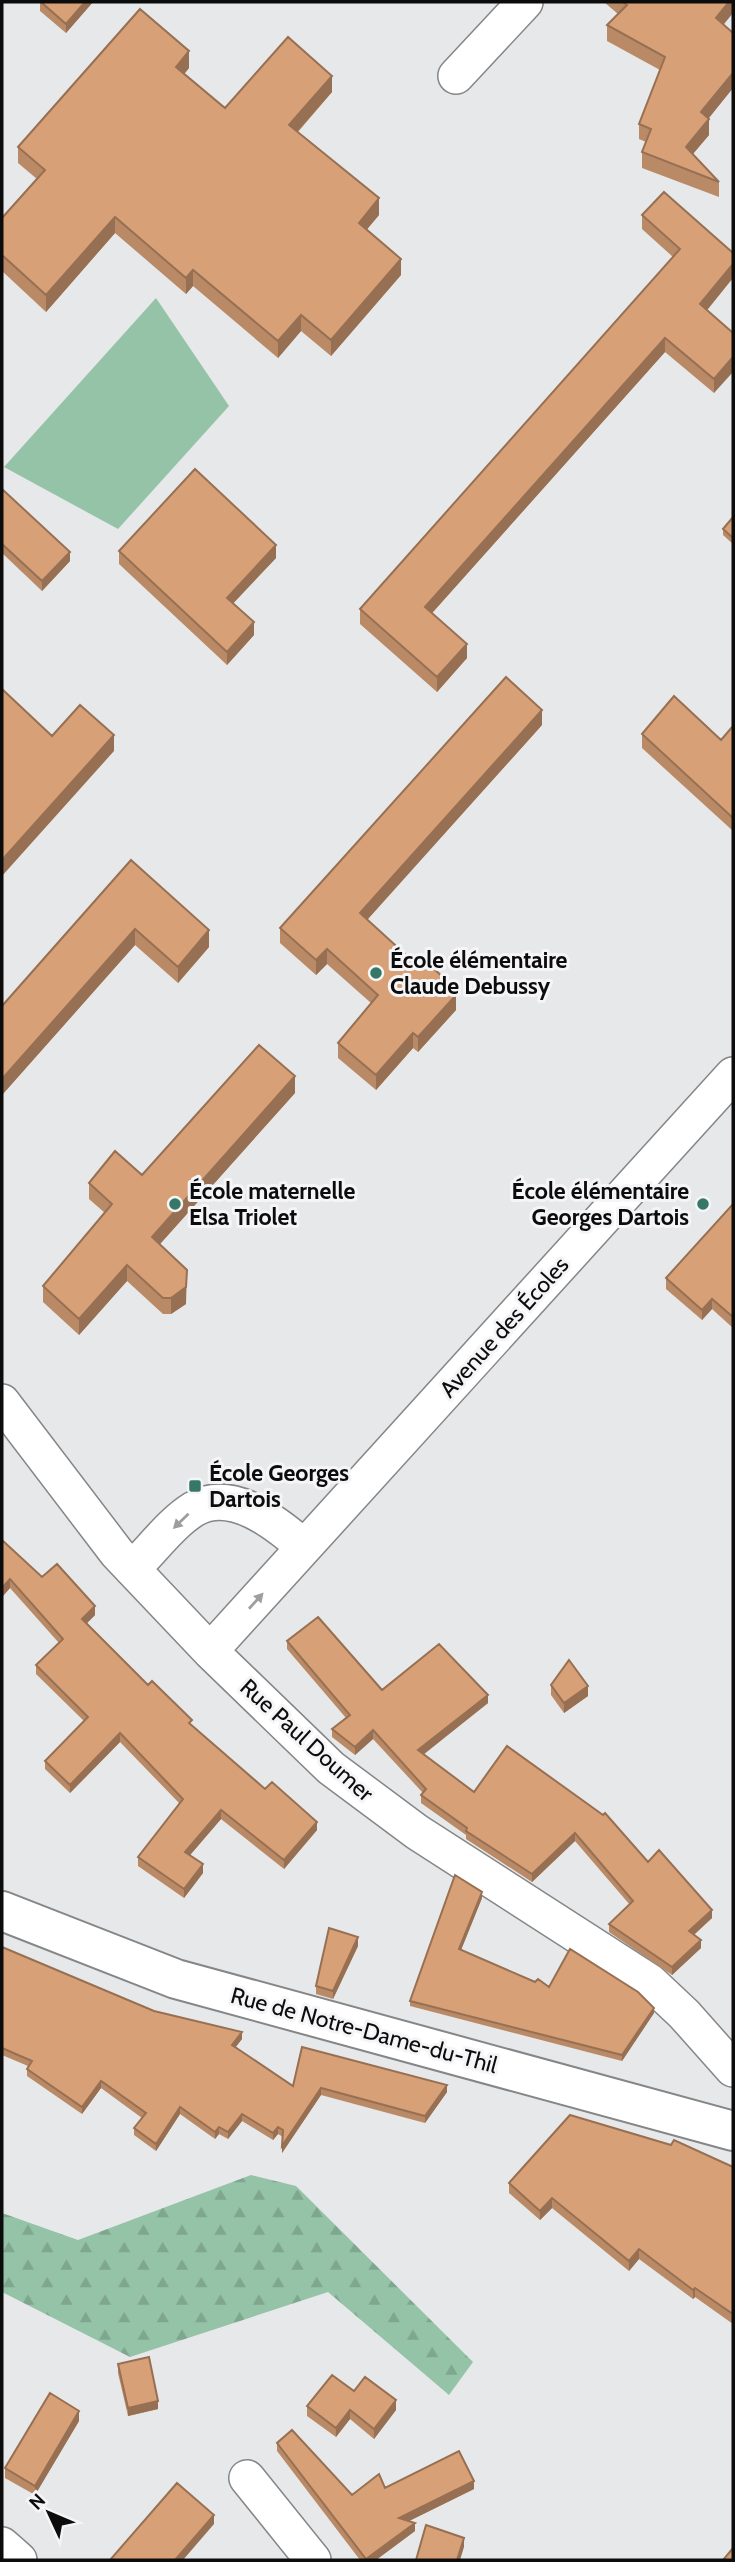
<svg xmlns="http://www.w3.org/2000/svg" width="735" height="2562" viewBox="0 0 735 2562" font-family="Cabin,sans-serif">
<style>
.green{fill:#95c3a7}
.forest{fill:url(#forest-firs)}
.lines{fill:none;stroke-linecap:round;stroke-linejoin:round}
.minor-casing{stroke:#858687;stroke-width:38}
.major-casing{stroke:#858687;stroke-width:42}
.minor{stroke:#fff;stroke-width:35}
.major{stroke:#fff;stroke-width:38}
.wall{fill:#ba8a66}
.shaded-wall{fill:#977053}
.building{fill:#d8a077;stroke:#977053;stroke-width:2}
.oneway{fill:#9e9e9e}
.poi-dot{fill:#367767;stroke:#f5f5f7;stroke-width:2.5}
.labels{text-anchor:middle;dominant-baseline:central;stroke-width:6;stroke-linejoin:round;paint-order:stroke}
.poi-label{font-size:23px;font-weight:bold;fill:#0c0c0d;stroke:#f5f5f7;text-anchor:start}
.street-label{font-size:23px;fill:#0c0c0d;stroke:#f5f5f7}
</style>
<defs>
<pattern id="forest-firs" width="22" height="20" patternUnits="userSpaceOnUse" patternTransform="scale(1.75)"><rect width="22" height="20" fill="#95c3a7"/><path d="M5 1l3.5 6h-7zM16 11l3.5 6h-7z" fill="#7fa68f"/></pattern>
</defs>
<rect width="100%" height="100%" fill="#e7e8e9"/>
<path class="green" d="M156 298 229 406 118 529 4 467Z"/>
<path class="forest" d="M251 2175 296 2186 473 2362 449 2395 328 2292 130 2357 2 2292V2213L78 2240Z"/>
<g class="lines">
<g class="minor-casing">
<path id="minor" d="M456 76 525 2
M2 1402 117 1553 210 1651 331 1768 417 1832 650 1982 684 2014 733 2069
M132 1569C151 1551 171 1523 194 1509 232 1487 276 1523 304 1547
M210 1651 733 1075
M247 2478 313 2560
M2 2545 19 2560"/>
</g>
<g class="major-casing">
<path id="major" d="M2 1911 176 1979 733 2131"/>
</g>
<use href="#minor" class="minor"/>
<use href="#major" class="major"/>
</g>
<path class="wall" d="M40 2H93L66 33 40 11Z
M604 2H733L723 24 733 33V88L708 118 709 135 693 154 719 182V197L642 168V152L646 142 639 139V124L660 70 607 41V25L618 14Z
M189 68 184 74 225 108 332 92 298 132 379 215 367 229 401 275 331 356 301 331 278 358 193 286 186 294 115 233 46 312 2 271V218L37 179 18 163V147Z
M664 192 707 310 733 333 714 393 665 352 432 613 467 658 437 692 360 624V609L673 257 642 229V215Z
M2 489 70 561 42 591 2 553Z
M733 517V544L723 535V529Z
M119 551 276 558 233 603 254 635 227 665 119 564Z
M542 725 367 919 417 965 455 993 456 1010 418 1052 413 1048 376 1090 338 1058V1043L371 1003 327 964 316 975 280 943V928Z
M733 726V831L642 748V734L721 740Z
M131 860 209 947 178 983 135 945 2 1095V1006Z
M295 1093 160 1244 186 1304 171 1314H163L127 1281 79 1335 43 1302V1286L105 1213 89 1199V1183L142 1175Z
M733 1204V1328L712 1309 702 1320 666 1289V1278Z
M2 1540 42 1577 95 1615 87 1623 148 1685 192 1725 265 1789 317 1830 284 1869 221 1819 190 1855 203 1873 184 1898 138 1866V1857L180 1804 120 1742 70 1793 45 1769V1761L84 1721 36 1674V1665L59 1643 10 1588 2 1597Z
M287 1641 382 1690 488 1703 423 1754 474 1792 648 1862 712 1918 694 1935 701 1948 672 1975 609 1932V1924L630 1905 575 1841 532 1882 466 1839V1835L421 1803V1795L423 1793 373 1739 355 1755 332 1737V1729L346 1718 287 1649Z
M551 1685 588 1696 564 1713 551 1695Z
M482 1898 461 1950 549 1987 654 2013 622 2061 410 2006V2001Z
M358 1946 333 1999 316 1994V1986Z
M2 1947 154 2011 242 2039 235 2047 293 2086 447 2092 425 2123 321 2095 282 2153 283 2137 278 2134 273 2140 242 2121 228 2139 219 2134 215 2139 180 2114 156 2151 134 2135V2128L142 2118 101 2088 82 2114 27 2076V2069L28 2066 2 2055Z
M733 2167V2324L695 2297 693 2299 639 2259 629 2271 552 2208 540 2220 509 2193V2183Z
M118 2364 158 2409 128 2416 118 2373Z
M354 2391 396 2410 374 2439 350 2419 336 2437 307 2416V2406Z
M79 2421 35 2495 5 2478V2468Z
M277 2443 352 2495 385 2488 474 2489 409 2521 415 2531 376 2560H360L277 2451Z"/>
<path class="shaded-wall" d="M85 2H93L66 33V24Z
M729 2H733V13L716 34V18Z
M189 51V68L176 84V67Z
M733 73V88L701 128V112Z
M332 76V92L289 141V125Z
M709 119V135L686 162V147Z
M379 198V215L359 239V223Z
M115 217V233L46 312V295Z
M401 259V275L331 356V340Z
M733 264V278L700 319V304Z
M193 270V286L186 294V278Z
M301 315V331L278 358V341Z
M665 338V352L425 621V607Z
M733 357V372L714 393V379Z
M276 545V558L227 610V598Z
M70 552V561L42 591V581Z
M254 622V635L227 665V652Z
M467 644V658L437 692V677Z
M542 710V725L360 928V913Z
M114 735V751L2 876V860Z
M135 929V945L2 1095V1079Z
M209 930V947L178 983V967Z
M327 949V964L316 975V960Z
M455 988V997L456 995V1010L418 1052V1037Z
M413 1033V1048L376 1090V1075Z
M295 1076V1093L152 1253V1237Z
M127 1265V1281L79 1335V1319Z
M187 1270 186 1304 171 1314V1298Z
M712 1299V1309L702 1320V1310Z
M10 1579V1588L2 1597V1588Z
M95 1606V1615L82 1628V1619Z
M588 1686V1696L564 1713V1703Z
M488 1695V1703L418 1759V1750Z
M373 1730V1739L355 1755V1747Z
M120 1733V1742L70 1793V1785Z
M221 1810V1819L185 1861V1852Z
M317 1822V1830L284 1869V1860Z
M575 1833V1841L532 1882V1874Z
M203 1864V1873L184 1898V1889Z
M482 1892V1898L459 1955V1949Z
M712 1910V1918L689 1939V1931Z
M358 1937V1946L333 1999V1991Z
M701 1940V1948L672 1975V1967Z
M654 2008V2013L622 2061V2055Z
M242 2032V2039L232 2052V2045Z
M101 2081V2088L82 2114V2107Z
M447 2085V2092L425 2123V2116Z
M321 2088V2095L282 2153V2146Z
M180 2107V2114L156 2151V2144Z
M242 2114V2121L228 2139V2132Z
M219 2127V2134L215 2139V2132Z
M278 2127V2134L273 2140V2133Z
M552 2198V2208L540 2220V2211Z
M639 2249V2259L629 2271V2261Z
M695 2288V2297L693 2299V2290Z
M396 2400V2410L374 2439V2429Z
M158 2401V2409L128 2416V2408Z
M350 2410V2419L336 2437V2428Z
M79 2411V2421L35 2495V2486Z
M474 2481V2489L399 2526V2518Z
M214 2515V2524L183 2560H175Z
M415 2523V2531L376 2560H366Z
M464 2538V2547L460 2560H457Z"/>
<path class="building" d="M41 2H85L66 24Z
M623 2H729L716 18 733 33V73L701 112 709 119 686 147 719 182 642 152 651 129 639 124 665 57 607 25 627 5Z
M140 9 189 51 176 67 225 108 288 37 332 76 289 125 379 198 359 223 401 259 331 340 301 315 278 341 193 270 186 278 115 217 46 295 2 255V218L45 170 18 147Z
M664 192 733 253V264L700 304 733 333V357L714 379 665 338 425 607 467 644 437 677 360 609 680 249 642 215Z
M195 469 276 545 227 598 254 622 227 652 119 551Z
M2 489 70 552 42 581 2 544Z
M733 517V538L723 529Z
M506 677 542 710 360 913 417 965 422 958 455 988 452 991 456 995 418 1037 413 1033 376 1075 338 1043 378 995 327 949 316 960 280 928Z
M2 689 52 736 80 705 114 735 2 860Z
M674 696 721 740 733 726V818L642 734Z
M131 860 209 930 178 967 135 929 2 1079V1006Z
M259 1045 295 1076 152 1237 187 1270 186 1287 171 1298H163L127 1265 79 1319 43 1286 112 1204 89 1183 115 1151 142 1175Z
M733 1204V1317L712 1299 702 1310 666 1278Z
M2 1540 42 1577 57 1564 95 1606 82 1619 148 1685 152 1681 192 1720 189 1723 265 1789 272 1782 317 1822 284 1860 221 1810 185 1852 203 1864 184 1889 138 1857 183 1799 120 1733 70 1785 45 1761 88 1717 36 1665 63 1639 10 1579 2 1588Z
M318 1617 382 1690 439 1644 488 1695 418 1750 474 1792 507 1746 603 1815 605 1813 648 1862 659 1850 712 1910 689 1931 701 1940 672 1967 609 1924 633 1901 575 1833 532 1874 466 1831 467 1828 421 1795 426 1789 373 1730 355 1747 332 1729 350 1715 287 1641Z
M569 1660 588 1686 564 1703 551 1685Z
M455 1875 482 1892 459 1949 535 1982 538 1979 549 1987 570 1949 638 1992 654 2008 622 2055 410 2001Z
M329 1928 358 1937 333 1991 316 1986Z
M2 1947 154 2011 242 2032 232 2045 293 2086 302 2047 447 2085 425 2116 321 2088 282 2146 283 2130 278 2127 273 2133 242 2114 228 2132 219 2127 215 2132 180 2107 156 2144 134 2128 146 2113 101 2081 82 2107 27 2069 32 2061 2 2048Z
M570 2115 671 2145 674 2140 733 2167V2314L695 2288 693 2290 639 2249 629 2261 552 2198 540 2211 509 2183Z
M149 2357 158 2401 128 2408 118 2364Z
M332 2375 354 2391 365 2377 396 2400 374 2429 350 2410 336 2428 307 2406Z
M50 2393 79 2411 35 2486 5 2468Z
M292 2430 352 2495 379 2474 385 2488 459 2451 474 2481 399 2518 415 2523 366 2559 277 2443Z
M177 2483 214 2515 175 2560H110Z
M426 2525 464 2538 457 2560H416Z
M733 2548V2560H723Z"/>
<defs><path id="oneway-solid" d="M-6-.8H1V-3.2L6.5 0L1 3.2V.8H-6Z" transform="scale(1.75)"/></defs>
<g class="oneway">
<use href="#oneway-solid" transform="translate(181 1521) rotate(136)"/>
<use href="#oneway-solid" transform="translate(256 1601) rotate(-48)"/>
</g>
<g class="poi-dot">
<circle cx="376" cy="973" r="7"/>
<circle cx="175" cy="1204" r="7"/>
<circle cx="703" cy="1204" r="7"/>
<rect x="188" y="1479" width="14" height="14" rx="3.5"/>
</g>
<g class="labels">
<g class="poi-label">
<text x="390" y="960">École élémentaire<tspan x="390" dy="26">Claude Debussy</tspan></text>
<text x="189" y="1191">École maternelle<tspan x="189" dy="26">Elsa Triolet</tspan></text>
<text x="689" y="1191" text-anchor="end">École élémentaire<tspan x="689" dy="26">Georges Dartois</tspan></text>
<text x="209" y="1473">École Georges<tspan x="209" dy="26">Dartois</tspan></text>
</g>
<g class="street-label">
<text transform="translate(504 1327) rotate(-48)">Avenue des Écoles</text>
<text transform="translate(307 1740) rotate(42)">Rue Paul Doumer</text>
<text transform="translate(364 2030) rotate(15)">Rue de Notre-Dame-du-Thil</text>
</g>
</g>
<rect width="735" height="2562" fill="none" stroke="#0c0c0d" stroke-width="7"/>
<g transform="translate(49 2513) rotate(314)" stroke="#f5f5f7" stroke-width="5" paint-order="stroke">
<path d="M0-5L12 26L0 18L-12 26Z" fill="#0c0c0d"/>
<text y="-10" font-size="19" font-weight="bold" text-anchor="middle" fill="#0c0c0d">N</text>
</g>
</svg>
